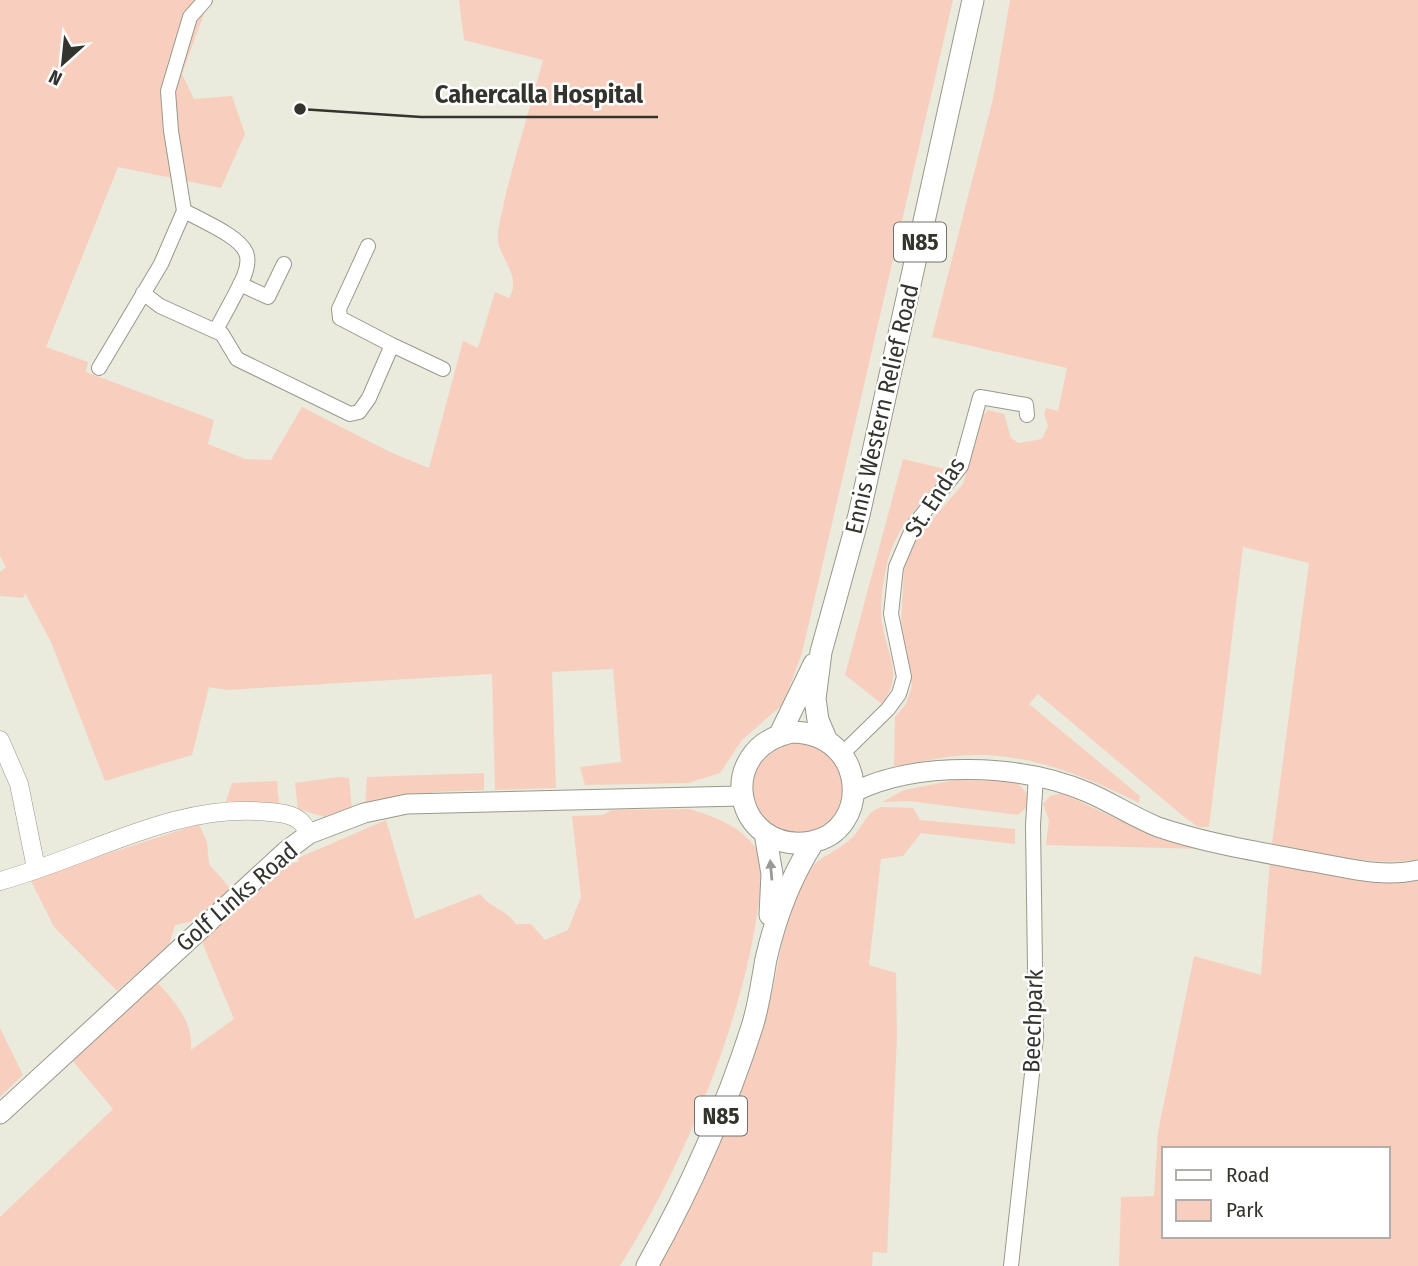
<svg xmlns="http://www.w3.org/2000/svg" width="1418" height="1266" viewBox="0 0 1418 1266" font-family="'Fira Sans Condensed',sans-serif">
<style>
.green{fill:#f8cfbe;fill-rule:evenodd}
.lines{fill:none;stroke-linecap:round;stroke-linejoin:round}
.minor-casing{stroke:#98998c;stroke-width:16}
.tertiary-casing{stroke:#98998c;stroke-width:19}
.secondary-casing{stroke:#98998c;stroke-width:21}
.primary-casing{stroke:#98998c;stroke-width:23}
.minor{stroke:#fff;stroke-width:14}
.tertiary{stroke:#fff;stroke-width:18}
.secondary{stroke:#fff;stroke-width:19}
.primary{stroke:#fff;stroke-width:21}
.oneway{fill:#9a9a96}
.labels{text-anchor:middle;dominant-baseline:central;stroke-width:5;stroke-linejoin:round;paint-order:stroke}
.shield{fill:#fff;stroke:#71716d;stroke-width:2}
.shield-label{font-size:23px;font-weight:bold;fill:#34342e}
.street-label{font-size:24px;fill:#34342e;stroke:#fff}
.leader{fill:none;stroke:#34342e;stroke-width:2.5}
.callout-dot{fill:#34342e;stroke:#fff;stroke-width:2.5}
.callout-label{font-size:26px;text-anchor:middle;font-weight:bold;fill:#34342e;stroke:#fff;stroke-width:5;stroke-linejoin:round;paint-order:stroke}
</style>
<rect width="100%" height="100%" fill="#eaeadd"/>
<path class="green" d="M0 0H209L182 74 194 99 232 96 245 134 221 188 118 167 46 347 88 362 86 372 214 420 208 444 245 459 271 460 302 407 392 453 429 468 463 341 478 348 495 292 509 298C524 274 494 256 498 232 508 175 528 117 543 60L464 40 459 0H953L802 653 783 704 742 740 720 773 688 783 585 785 580 767 621 762 613 669 552 672 556 788 495 790 492 674 227 690 209 687 192 755 105 781 51 642 25 593 23 598 0 596V572L6 567 0 556Z
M1010 0H1418V859C1375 868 1315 852 1272 844L1309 563 1243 547 1209 827H1198L1183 816 1038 694 1029 704 1140 796 1139 803C1090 778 1037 756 980 755 952 754 923 762 894 766L895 717 906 704 912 686 901 624 904 569 917 537 963 484 983 415 988 410 1004 414 1011 438 1019 443 1042 439 1048 426 1044 413 1046 408 1058 411 1067 368 932 337 993 99Z
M903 459 949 470C924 500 893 528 886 569 882 587 879 610 883 628 889 660 903 675 882 704L845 675Z
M793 738 831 750 847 777 841 811 828 826 815 833 781 834 753 809C751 760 749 760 793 738Z
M484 773V790L433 792 432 796 365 806 367 777Z
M338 777 349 778 352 809 328 818 298 809 295 783Z
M955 780 1016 781 1029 796V805L1018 815 909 801 882 802 904 790Z
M277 781 279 805 250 802 225 804 232 783Z
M1062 793 1158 838 1207 849 1046 845 1049 820 1043 804 1050 796Z
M881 807 913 808 920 820 1015 829V844L921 833 903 856 881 859 869 965 896 973 897 1038 887 1253 873 1252 872 1266H658C703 1187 740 1104 766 1016 780 970 781 915 807 873 818 856 839 851 853 837 864 825 865 813 881 807Z
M689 809C716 817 744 827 759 853 767 867 761 886 759 900 745 1017 683 1167 620 1266H0V1217L113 1109 72 1060 157 982C175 1002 193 1021 191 1050L234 1019 202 942 289 863 299 862 298 858 386 820 415 919 480 894C490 908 506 909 516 924H531L545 940 568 930 581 897 572 816 603 815 612 810Z
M199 824 207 842 209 864 230 888 194 921 175 925 169 945 117 991 54 927 30 879Z
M1270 860 1418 876V1266H1119L1121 1197 1154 1196 1158 1132 1194 956 1261 975ZM1164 1149H1388V1236H1164Z
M0 1028 23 1075 0 1097Z"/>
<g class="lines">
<g class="minor-casing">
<path id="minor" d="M184 211C269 253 257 252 216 330
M368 246 339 309 340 318 392 345
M240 284 268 297 284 264
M143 293 160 306 222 334 237 359 350 414 359 412 369 398 392 345 443 369
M99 368 161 264 184 211 171 131 168 91 190 17 205 0
M842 754 888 709 899 694 904 677 891 614 896 567 914 525 961 466 980 397 1026 405 1027 415
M1011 1266 1036 1037 1033 825 1036 775"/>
</g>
<g class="tertiary-casing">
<path id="tertiary" d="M0 740 19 784 36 868
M0 881C89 857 175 802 269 812 280 813 292 814 300 821 304 824 307 830 309 834"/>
</g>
<g class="secondary-casing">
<path id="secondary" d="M854 792C918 760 1022 764 1087 792 1111 802 1133 817 1158 827 1208 844 1261 852 1313 862 1347 868 1383 878 1418 870
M0 1114 286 851 309 834 364 813 407 804 740 796"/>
</g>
<g class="primary-casing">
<path id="primary" d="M792 732C868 733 872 831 811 842 735 855 712 749 792 732Z
M780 734 814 664
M826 739 818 720 815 699 821 652 859 515 973 0
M765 833 772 874 770 915
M647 1266C690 1189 725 1111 752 1027 759 1005 762 981 766 959 776 915 790 878 814 841"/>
</g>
<use href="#minor" class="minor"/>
<use href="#tertiary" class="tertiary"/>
<use href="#secondary" class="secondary"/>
<use href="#primary" class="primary"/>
</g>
<defs><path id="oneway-solid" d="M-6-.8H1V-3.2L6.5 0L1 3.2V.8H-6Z" transform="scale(1.75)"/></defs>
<use class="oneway" href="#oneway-solid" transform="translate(771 870) rotate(-95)"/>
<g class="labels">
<g class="shield">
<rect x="894" y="222.5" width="52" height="39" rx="5"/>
<rect x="695" y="1096.5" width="52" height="39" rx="5"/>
</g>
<g class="shield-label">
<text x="920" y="242">N85</text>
<text x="721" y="1116">N85</text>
</g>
<g class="street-label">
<text transform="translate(882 409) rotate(-77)">Ennis Western Relief Road</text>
<text transform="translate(935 497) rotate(-57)">St. Endas</text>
<text transform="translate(237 897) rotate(-41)">Golf Links Road</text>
<text transform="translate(1033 1021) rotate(-88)">Beechpark</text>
</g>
</g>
<path class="leader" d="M300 109L421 117H658"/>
<circle class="callout-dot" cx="300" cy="109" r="7"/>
<g class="callout-label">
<text x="539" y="103">Cahercalla Hospital</text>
</g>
<rect x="1162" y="1147" width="228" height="91" fill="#ffffff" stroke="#aeaeab" stroke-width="2"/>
<rect x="1176" y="1170" width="35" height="10" fill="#ffffff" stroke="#aeaeab" stroke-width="2"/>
<text x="1226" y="1182" font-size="21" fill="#34342e">Road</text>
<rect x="1176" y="1200" width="35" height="21" fill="#f8cfbe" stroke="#aeaeab" stroke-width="2"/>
<text x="1226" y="1217" font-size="21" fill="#34342e">Park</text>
<g transform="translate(63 63) rotate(207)" stroke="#ffffff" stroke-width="5" paint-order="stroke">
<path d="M0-5L12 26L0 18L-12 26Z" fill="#34342e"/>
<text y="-10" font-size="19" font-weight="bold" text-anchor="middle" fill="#34342e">N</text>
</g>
</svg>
